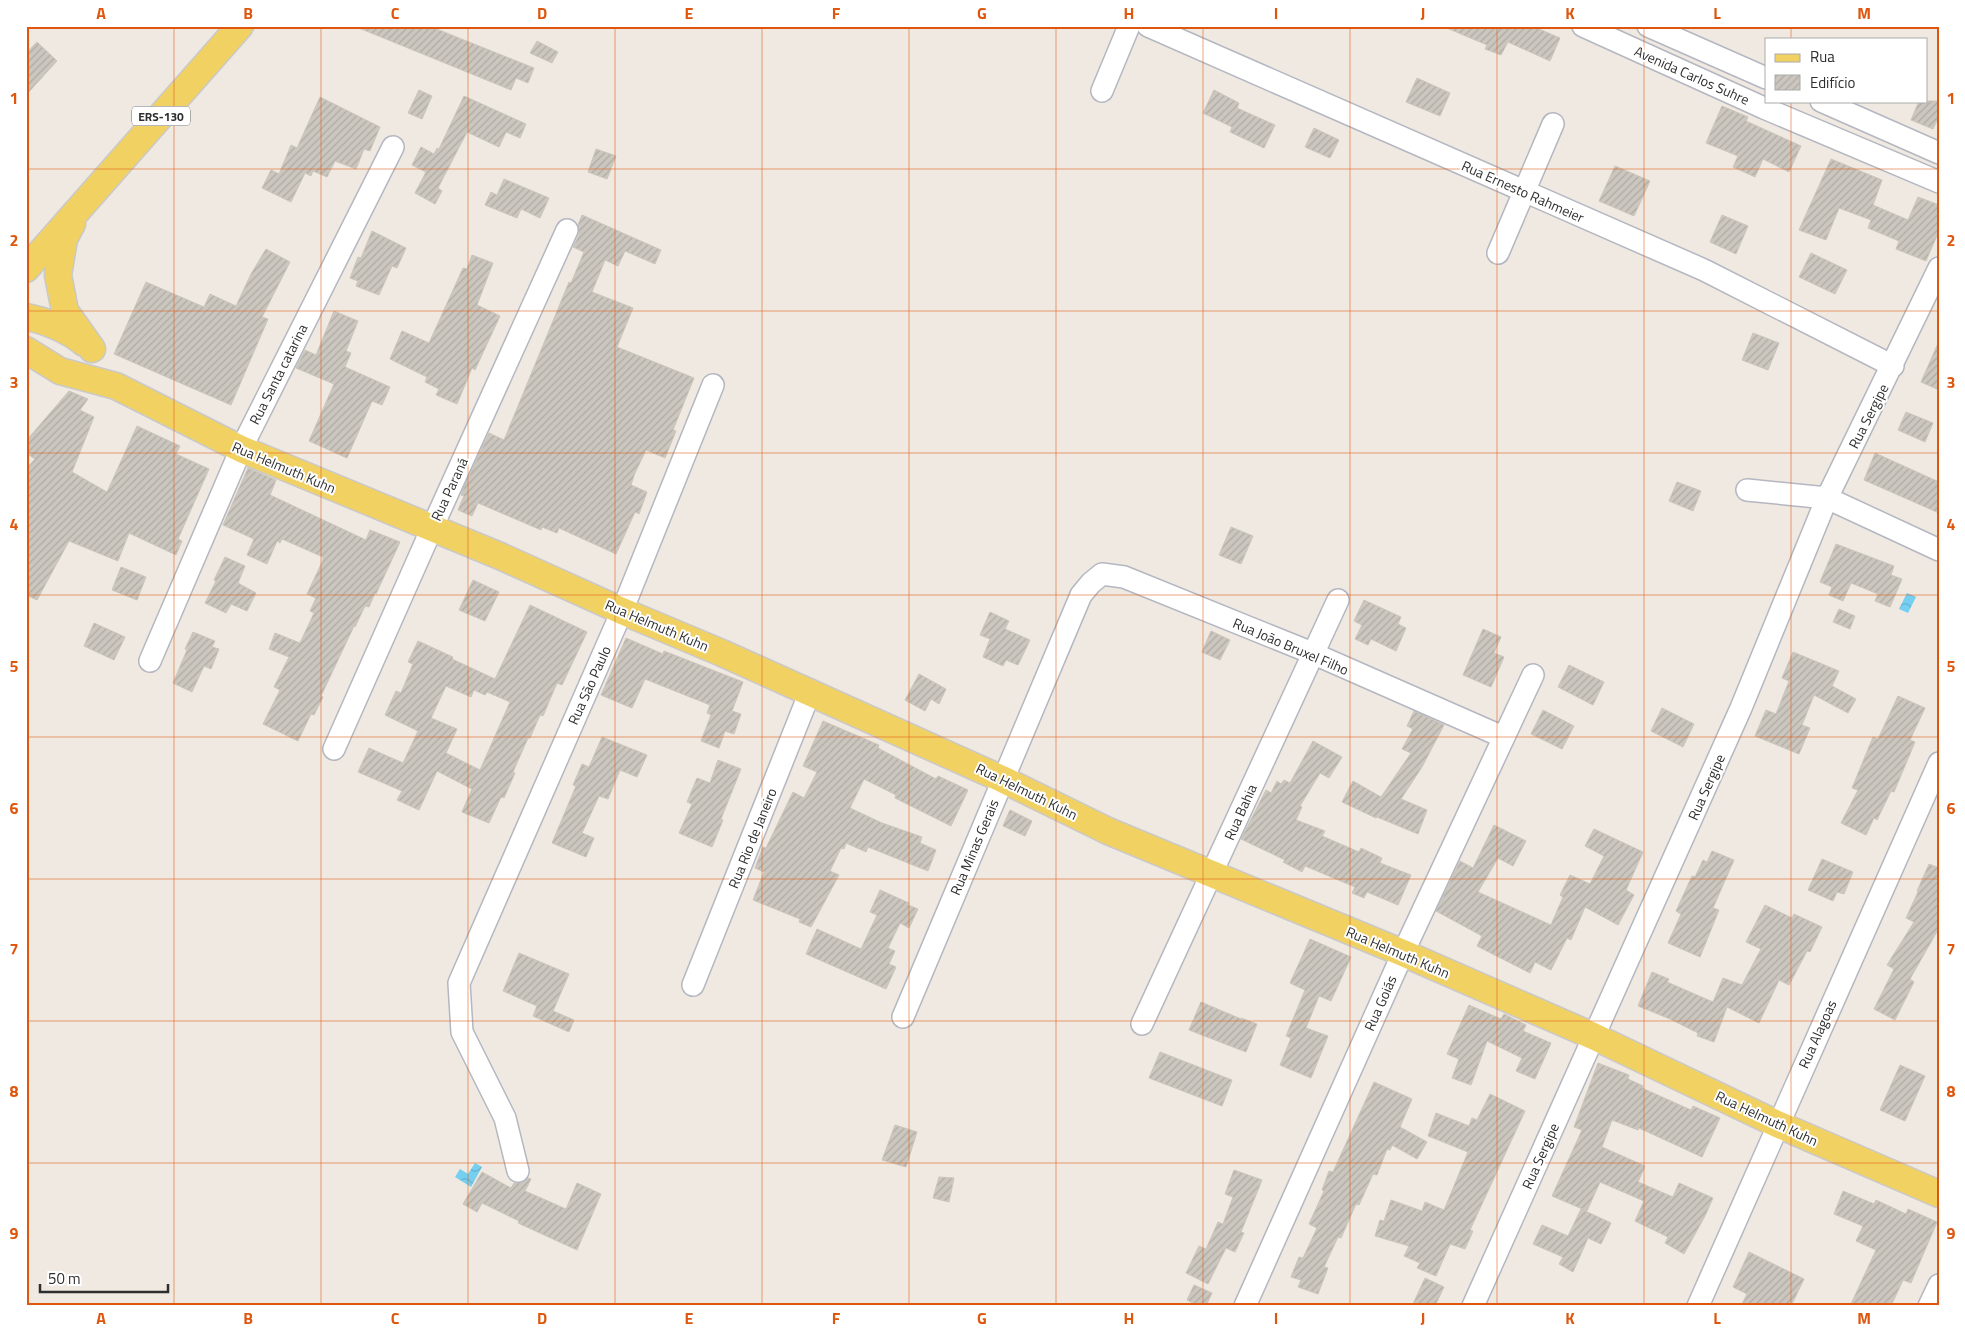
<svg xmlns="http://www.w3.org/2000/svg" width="1965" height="1332" viewBox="0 0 1965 1332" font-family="'Titillium Web',sans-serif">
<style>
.water{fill:url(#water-waves)}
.building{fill:url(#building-hatch);stroke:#cbc5ba;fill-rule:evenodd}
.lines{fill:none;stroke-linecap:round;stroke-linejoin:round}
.minor-casing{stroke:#b4b7c1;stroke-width:24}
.major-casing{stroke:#c9c9c9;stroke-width:29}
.minor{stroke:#fff;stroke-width:21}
.major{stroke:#f2d163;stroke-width:26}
.grid{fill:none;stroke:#df570e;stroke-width:1;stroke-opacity:0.55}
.labels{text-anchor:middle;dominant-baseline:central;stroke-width:4;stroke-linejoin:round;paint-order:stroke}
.shield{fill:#fff;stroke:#6d6d6d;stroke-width:1}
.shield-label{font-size:12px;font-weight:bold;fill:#2e2e2e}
.street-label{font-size:14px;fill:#2e2e2e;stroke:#fff}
.neatline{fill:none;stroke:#df570e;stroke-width:2}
.grid-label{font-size:16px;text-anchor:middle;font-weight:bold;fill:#df570e}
</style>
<defs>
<pattern id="water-waves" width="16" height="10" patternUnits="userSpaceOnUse" patternTransform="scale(1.25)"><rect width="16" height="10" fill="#75cff0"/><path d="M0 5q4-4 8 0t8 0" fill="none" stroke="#66b2ce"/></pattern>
<pattern id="building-hatch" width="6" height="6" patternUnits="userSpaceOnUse" patternTransform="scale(1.25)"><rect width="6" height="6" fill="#cbc7bf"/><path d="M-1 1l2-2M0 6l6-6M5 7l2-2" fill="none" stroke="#afaba4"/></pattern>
</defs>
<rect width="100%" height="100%" fill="#efe9e1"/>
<path class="water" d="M1907 593 1916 597 1908 613 1899 609Z
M475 1163 482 1167 471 1187 455 1177 460 1169 468 1174Z"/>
<path class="building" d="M354 26H429L534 68 528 83 516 78 511 90Z
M1442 26H1532L1560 38 1550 61 1508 42 1501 55 1485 49 1487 45Z
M537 41 558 52 552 63 530 53Z
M37 42 57 61 26 95V53Z
M1417 78 1450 93 1440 116 1406 102Z
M419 90 432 96 422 119 408 113Z
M1214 90 1239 103 1237 108 1275 125 1264 148 1230 132 1232 127 1203 113Z
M464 96 526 124 520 138 506 132 499 147 467 132 438 188 442 191 435 204 415 193 426 172 412 165 421 147 434 154 437 148 439 149Z
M320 97 380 127 370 151 364 149 356 169 335 161 327 177 313 171 311 176 305 173 291 202 262 188 271 170 279 174 291 145 297 148Z
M1919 101H1939V116L1933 129 1911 120Z
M1722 106 1748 117 1746 121 1801 146 1789 172 1763 159 1755 177 1733 167 1738 156 1706 143Z
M1314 128 1339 140 1330 158 1305 147Z
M596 149 616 156 607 179 588 172Z
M1831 159 1882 180 1873 205 1908 220 1918 197 1939 205V231L1926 261 1896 249 1899 241 1868 228 1871 220 1839 208 1826 240 1799 230Z
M1615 166 1650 181 1634 216 1599 201Z
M504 179 549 198 540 218 521 209 517 218 485 205 491 192 497 195Z
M582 215 661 250 655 264 625 251 618 266 605 260 592 292 633 308 617 347 694 378 673 430 676 431 665 458 646 450 635 473 631 485 647 492 639 514 635 512 616 554 559 528 557 533 542 527 541 530 478 503 472 516 458 510 464 496 461 495 463 489 489 433 504 440 569 282 571 283 584 252 573 247 579 235 578 225Z
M1722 215 1748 226 1736 254 1710 242Z
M372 231 406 248 397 268 392 266 379 295 356 286 358 281 350 278 358 257 361 258Z
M266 249 290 262 262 317 268 319 231 405 114 354 146 282 204 307 210 294 236 306 251 274Z
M1811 253 1847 270 1835 294 1799 277Z
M472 255 493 263 477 305 500 316 475 370 472 368 457 404 436 395 439 389 425 382 427 377 390 359 402 331 429 343 463 268 467 269Z
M334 311 358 321 346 351 351 353 345 367 390 387 382 405 372 401 347 458 309 441 334 384 296 368 305 350 316 355Z
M1753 333 1779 343 1768 370 1742 360Z
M1939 341V390L1921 382Z
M69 391 88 399 80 410 94 417 72 472 107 492 137 426 180 446 176 454 209 469 178 539 182 541 176 555 129 533 118 561 69 541 37 600 26 595V469L35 459 26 453V441Z
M1906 412 1933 423 1925 442 1898 430Z
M1875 453 1939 482V513L1864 480Z
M248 468 276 480 270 495 366 540 370 530 400 542 376 594 375 593 369 607 365 606 355 627 354 626 321 696 323 697 314 715 311 714 298 741 263 724 280 690 274 687 289 657 269 649 275 633 300 643 314 613 310 611 316 598 307 594 323 560V557L282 539 280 543 277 541 267 564 247 555 254 539 223 525Z
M1677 482 1701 491 1693 511 1669 501Z
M1231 527 1253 536 1241 564 1219 555Z
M1836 544 1894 566 1891 575 1902 579 1890 607 1875 601 1878 594 1851 583 1843 601 1829 595 1832 587 1820 582Z
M225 557 245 566 238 583 256 593 247 611 231 604 226 613 205 603 216 581 214 580Z
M121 567 146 577 137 600 112 590Z
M473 580 499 592 485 621 459 610Z
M1364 600 1401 617 1398 624 1406 628 1396 651 1371 639 1368 645 1355 639 1362 625 1354 621Z
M530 605 587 632 562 685 557 683 543 716 540 715 530 738H528L513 772 515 773 504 798 501 797 489 823 462 812 472 789 437 771 419 810 397 800 402 791 358 772 369 748 403 763 418 731 385 715 396 691 401 693 413 664 408 662 418 641 453 657 452 659 495 679ZM446 686 471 697 474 690 485 695 487 692 510 702 480 770 446 753 457 729 431 718Z
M1839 609 1855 616 1850 629 1833 622Z
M990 612 1009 621 1005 629 1030 640 1018 665 1006 660 1003 666 983 657 990 639 980 635Z
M94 623 125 637 114 660 84 646Z
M1483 629 1501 637 1494 653 1504 657 1491 687 1463 675Z
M1211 631 1230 640 1220 660 1202 652Z
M193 632 215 641 212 647 219 649 211 669 204 666 192 692 173 683 187 650 185 649Z
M626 638 663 654 664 651 743 682 732 711 741 714 734 734 725 731 719 748 701 741 711 715 707 713 710 705 645 679 632 708 601 695Z
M1793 652 1839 671 1832 686 1856 699 1848 713 1814 695 1802 725 1810 728 1799 754 1755 736 1766 710 1776 714 1789 681 1782 678Z
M1569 665 1604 682 1593 705 1558 687Z
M919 674 946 689 939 704 931 699 925 711 905 700Z
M1898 696 1925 708 1910 740 1915 742 1894 792 1891 791 1877 820 1874 818 1866 835 1841 823 1858 790 1852 788 1873 737 1878 739Z
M1662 708 1694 724 1683 747 1651 731Z
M1543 710 1574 726 1562 749 1531 734Z
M1414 711 1444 725 1422 767 1401 799 1427 810 1418 834 1377 817 1376 818 1342 802 1353 781 1381 797 1411 753 1402 749 1413 729 1407 726Z
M823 721 879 745 878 748 936 779 938 776 968 790 951 826 895 798 896 795 864 779 850 808 882 823 922 837 920 843 936 850 928 871 868 847 866 852 846 843 844 849 841 848 830 871 839 875 811 927 799 922 800 919 753 900 764 872 755 868 763 847 766 848 793 792 804 798 817 772 803 766Z
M602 737 647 755 637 777 620 770 608 799 599 796 582 833 594 838 586 857 552 843 576 786 573 785 582 764 589 767Z
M1313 741 1342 757 1329 778 1320 773 1300 806 1302 807 1296 820 1325 831 1322 836 1359 852 1361 848 1382 858 1380 863 1411 875 1398 905 1367 892 1364 898 1352 893 1355 887 1305 866 1302 872 1283 862 1285 860 1241 839 1266 790 1271 793 1277 781 1281 784 1284 780 1290 783Z
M718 760 741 769 721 819 723 820 712 847 679 833 692 804 687 802 697 778 710 783Z
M1010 810 1032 821 1025 836 1003 826Z
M1494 825 1526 841 1513 866 1498 858 1478 892 1551 925 1563 897 1560 895 1570 875 1590 884 1604 856 1585 846 1594 829 1643 852 1626 890 1634 895 1618 925 1585 907 1571 940 1567 938 1551 970 1535 962 1530 973 1477 946 1482 936 1436 911 1460 861 1473 868Z
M1712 851 1734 860 1713 908 1719 910 1700 957 1668 943 1681 914 1676 911 1692 876 1695 877 1703 860 1707 862Z
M1822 859 1853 872 1844 894 1837 892 1833 901 1808 890Z
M1929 864 1939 868V928L1910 979 1914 982 1895 1020 1874 1009 1894 969 1887 965 1914 922 1906 918 1918 892 1917 891Z
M880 890 909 903 908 905 918 909 909 928 900 923 888 948 895 951 889 964 896 967 886 989 806 954 817 929 861 949 877 915 870 912Z
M1765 905 1792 918 1794 914 1822 927 1810 952 1807 951 1789 985 1779 980 1759 1023 1727 1007 1714 1042 1697 1036 1698 1033 1670 1019 1638 1006 1652 972 1669 979 1667 982 1713 1002 1723 978 1742 985 1761 949 1746 942Z
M1310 939 1351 957 1331 1001 1319 996 1306 1028 1328 1036 1311 1078 1280 1065 1291 1038 1286 1036 1305 990 1290 983Z
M519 953 569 974 553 1011 574 1020 569 1032 533 1016 537 1006 503 991Z
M1201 1002 1241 1019V1018L1257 1024 1246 1052 1189 1030Z
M1469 1005 1501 1019 1504 1014 1526 1025 1523 1031 1551 1043 1535 1079 1516 1071 1522 1058 1487 1041 1471 1085 1452 1078 1459 1059 1447 1054Z
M1160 1052 1232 1080 1222 1106 1149 1078Z
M1598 1063 1629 1075 1628 1079 1643 1086 1642 1088 1691 1110 1693 1106 1720 1118 1702 1157 1639 1128 1638 1130 1612 1120 1602 1147 1645 1166 1638 1182 1673 1197 1679 1183 1713 1198 1705 1216 1684 1254 1665 1243 1668 1237 1635 1221 1644 1201 1600 1182 1587 1211 1552 1196 1582 1130 1574 1127Z
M1900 1065 1925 1076 1905 1121 1880 1110Z
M1374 1082 1412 1099 1400 1127 1427 1142 1417 1159 1392 1145 1390 1150 1387 1149 1377 1175 1373 1174 1359 1205 1356 1204 1341 1238 1338 1237 1324 1267 1328 1268 1318 1294 1298 1287 1301 1280 1291 1277 1299 1257 1303 1258 1317 1228 1309 1224 1324 1191 1322 1190 1329 1171 1333 1172Z
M1490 1094 1525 1111 1470 1230 1473 1231 1465 1249 1450 1244 1436 1276 1417 1268 1420 1263 1404 1256 1409 1246 1375 1236 1380 1220 1384 1221 1391 1200 1422 1211 1425 1202 1444 1210 1468 1152 1428 1136 1436 1113 1469 1126 1472 1118 1477 1120Z
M895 1125 917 1132 906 1167 882 1160Z
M1234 1170 1262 1180 1241 1232 1244 1233 1235 1252 1226 1248 1208 1284 1186 1273 1199 1246 1206 1249 1218 1222 1223 1224 1233 1197 1225 1194Z
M482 1172 511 1188 514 1183H521L528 1178 531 1179 525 1191 566 1209 577 1183 601 1194 577 1250 518 1223 519 1221 482 1203 477 1212 463 1204Z
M939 1177 954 1178 949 1202 933 1198Z
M1843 1191 1874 1204 1876 1200 1906 1214 1908 1209 1937 1222 1911 1283 1903 1280 1891 1306H1850L1876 1250 1856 1241 1863 1226 1834 1214Z
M1581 1209 1611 1223 1601 1244 1588 1238 1573 1272 1559 1264 1563 1257 1533 1244 1542 1225 1568 1236Z
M1749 1252 1804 1279 1791 1306H1741L1747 1294 1733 1287Z
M1425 1278 1444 1287 1435 1306H1412Z
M1194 1285 1212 1293 1206 1306H1199L1187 1300Z"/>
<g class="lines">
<g class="minor-casing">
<path id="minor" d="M1148 26 1704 270 1893 366
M1583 26 1764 108 1939 182
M1648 26 1766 78
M1102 91 1129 26
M1821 101 1939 153
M1498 253 1553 124
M1747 490 1827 498 1939 550
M150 661 241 449 393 147
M334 749 432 528 567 230
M693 985 810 692
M903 1017 1081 595 1091 583 1102 574 1124 577 1312 653 1503 737
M1142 1024 1338 600
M518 1171 505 1118 462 1032 459 983 622 611 713 385
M1245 1306 1403 953 1533 675
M1473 1306 1741 708 1827 498 1939 268
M1698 1306 1939 763
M1929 1306 1939 1285"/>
</g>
<g class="major-casing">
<path id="major" d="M72 224 64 239 58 275 65 311 92 349
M26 269 240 26
M26 317C45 320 70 331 84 343
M26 350 60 371 116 386 241 449 500 556 622 611 722 653 1002 779 1108 831 1403 953 1593 1036 1777 1124 1939 1194"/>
</g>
<use href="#minor" class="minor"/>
<use href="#major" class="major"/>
</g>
<path class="grid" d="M174 26V1306M321 26V1306M468 26V1306M615 26V1306M762 26V1306M909 26V1306M1056 26V1306M1203 26V1306M1350 26V1306M1497 26V1306M1644 26V1306M1791 26V39M1791 101V1306M26 169H1939M26 311H1939M26 453H1939M26 595H1939M26 737H1939M26 879H1939M26 1021H1939M26 1163H1939"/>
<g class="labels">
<rect class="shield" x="132" y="106.5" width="58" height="19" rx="4"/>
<g class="shield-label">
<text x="161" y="116">ERS-130</text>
</g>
<g class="street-label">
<text transform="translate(1692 75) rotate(24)">Avenida Carlos Suhre</text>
<text transform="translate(1523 191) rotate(24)">Rua Ernesto Rahmeier</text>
<text transform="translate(278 374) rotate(-63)">Rua Santa catarina</text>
<text transform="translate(1868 416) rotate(-63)">Rua Sergipe</text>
<text transform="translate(284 467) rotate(23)">Rua Helmuth Kuhn</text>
<text transform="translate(449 489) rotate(-65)">Rua Paraná</text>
<text transform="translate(657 625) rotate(23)">Rua Helmuth Kuhn</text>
<text transform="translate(1291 646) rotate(23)">Rua João Bruxel Filho</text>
<text transform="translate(589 685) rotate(-66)">Rua São Paulo</text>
<text transform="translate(1706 787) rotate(-66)">Rua Sergipe</text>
<text transform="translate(1027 791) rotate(26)">Rua Helmuth Kuhn</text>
<text transform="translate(1240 812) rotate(-66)">Rua Bahia</text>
<text transform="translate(752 838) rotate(-68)">Rua Rio de Janeiro</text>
<text transform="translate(974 847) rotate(-67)">Rua Minas Gerais</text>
<text transform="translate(1398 952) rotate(23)">Rua Helmuth Kuhn</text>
<text transform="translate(1380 1003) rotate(-66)">Rua Goiás</text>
<text transform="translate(1817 1034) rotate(-66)">Rua Alagoas</text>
<text transform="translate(1767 1118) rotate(25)">Rua Helmuth Kuhn</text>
<text transform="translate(1540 1156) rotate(-66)">Rua Sergipe</text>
</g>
</g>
<rect width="1965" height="1332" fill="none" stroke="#ffffff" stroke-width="55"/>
<rect x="1765" y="38" width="162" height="65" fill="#ffffff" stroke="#ababab"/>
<rect x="1775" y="54" width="25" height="8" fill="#f2d163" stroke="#ababab"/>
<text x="1810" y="62" font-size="15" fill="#2e2e2e">Rua</text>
<rect x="1775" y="75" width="25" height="15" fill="url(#building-hatch)" stroke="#ababab"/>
<text x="1810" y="88" font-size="15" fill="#2e2e2e">Edifício</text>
<path d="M40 1284v8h128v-8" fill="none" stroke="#2e2e2e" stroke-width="2.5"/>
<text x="48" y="1284" font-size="15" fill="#2e2e2e" stroke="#ffffff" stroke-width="4" paint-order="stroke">50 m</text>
<rect x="28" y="28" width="1910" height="1276" class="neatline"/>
<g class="grid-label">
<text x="101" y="19">A</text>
<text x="248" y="19">B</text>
<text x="395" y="19">C</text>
<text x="542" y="19">D</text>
<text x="689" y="19">E</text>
<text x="836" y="19">F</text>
<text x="982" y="19">G</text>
<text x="1129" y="19">H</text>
<text x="1276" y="19">I</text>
<text x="1423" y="19">J</text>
<text x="1570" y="19">K</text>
<text x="1717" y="19">L</text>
<text x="1864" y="19">M</text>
<text x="14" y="104">1</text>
<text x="1951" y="104">1</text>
<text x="14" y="246">2</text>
<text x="1951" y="246">2</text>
<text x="14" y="388">3</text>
<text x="1951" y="388">3</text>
<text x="14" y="530">4</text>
<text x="1951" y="530">4</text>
<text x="14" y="672">5</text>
<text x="1951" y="672">5</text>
<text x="14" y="814">6</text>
<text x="1951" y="814">6</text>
<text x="14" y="955">7</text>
<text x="1951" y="955">7</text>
<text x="14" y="1097">8</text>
<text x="1951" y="1097">8</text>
<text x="14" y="1239">9</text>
<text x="1951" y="1239">9</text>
<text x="101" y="1324">A</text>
<text x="248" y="1324">B</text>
<text x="395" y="1324">C</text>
<text x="542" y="1324">D</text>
<text x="689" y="1324">E</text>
<text x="836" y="1324">F</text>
<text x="982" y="1324">G</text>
<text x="1129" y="1324">H</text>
<text x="1276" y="1324">I</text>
<text x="1423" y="1324">J</text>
<text x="1570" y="1324">K</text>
<text x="1717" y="1324">L</text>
<text x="1864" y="1324">M</text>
</g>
</svg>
